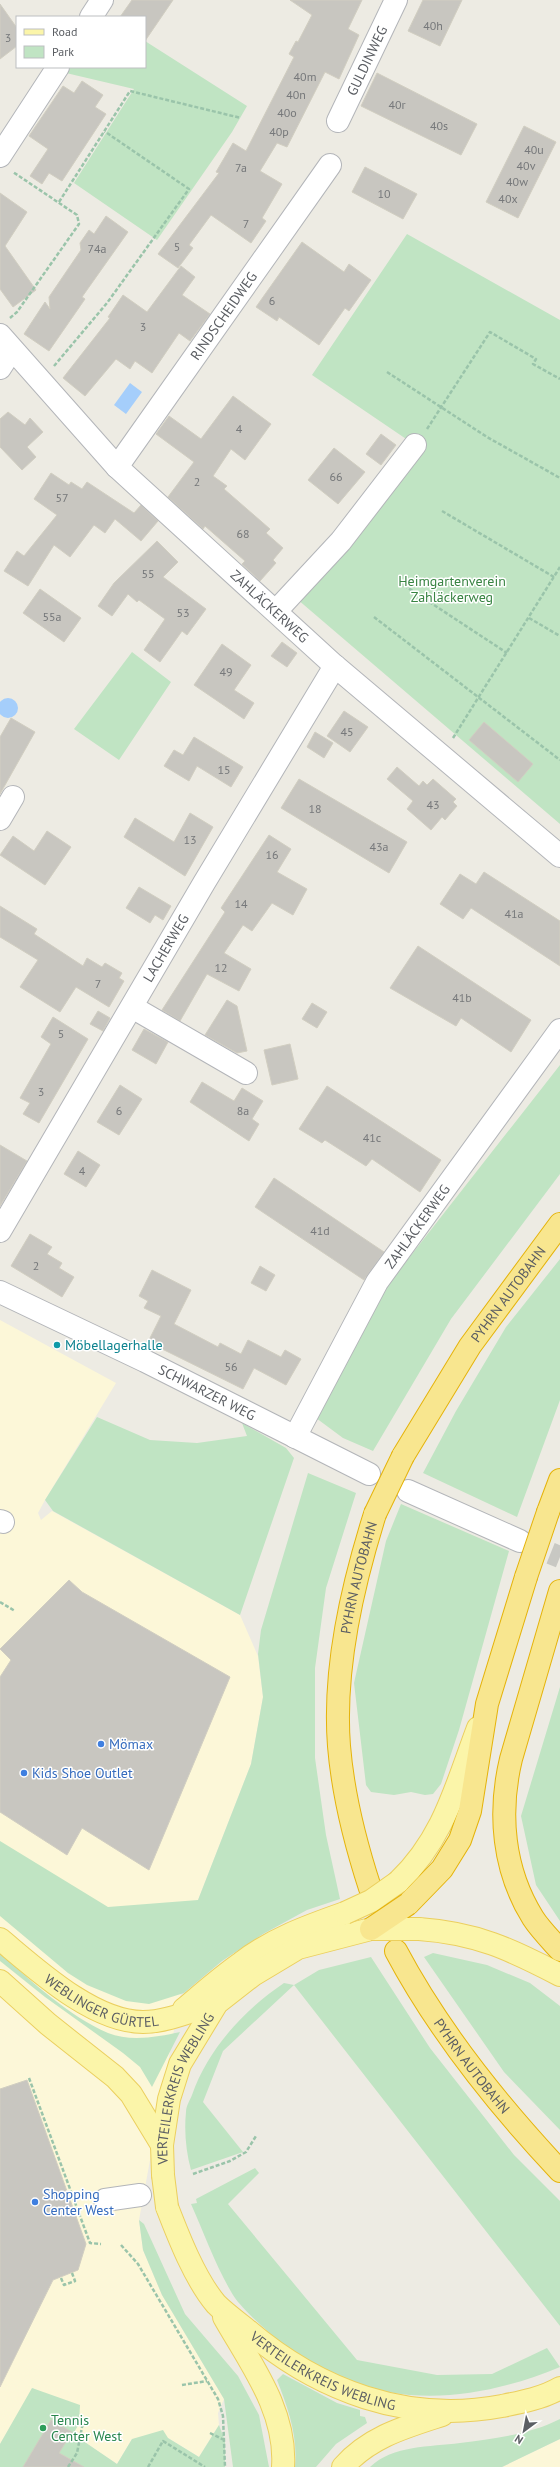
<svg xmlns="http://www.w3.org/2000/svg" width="560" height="2467" viewBox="0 0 560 2467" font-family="'PT Sans',sans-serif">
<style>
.commercial{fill:#fcf7d8}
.green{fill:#c0e4c3}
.water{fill:#a5cefb}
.building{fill:#c8c6c0;stroke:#d1cec1}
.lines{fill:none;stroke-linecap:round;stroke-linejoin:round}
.minor-tunnel{stroke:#c8c8c3;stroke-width:22;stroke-dasharray:22 11;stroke-linecap:butt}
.minor-casing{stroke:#b3b5b9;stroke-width:24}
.major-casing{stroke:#ebcf5e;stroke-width:24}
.highway-casing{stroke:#e5b30a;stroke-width:24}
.path{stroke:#9ac4aa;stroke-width:2.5;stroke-dasharray:4 2;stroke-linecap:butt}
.minor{stroke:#fff;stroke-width:22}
.major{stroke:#fbf5a9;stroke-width:22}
.highway{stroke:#f8e68f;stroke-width:22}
.major-bridge-casing{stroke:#ebcf5e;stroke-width:24;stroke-linecap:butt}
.highway-bridge-casing{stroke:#e5b30a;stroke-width:24;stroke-linecap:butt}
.major-bridge{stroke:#fbf5a9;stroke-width:22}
.highway-bridge{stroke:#f8e68f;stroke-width:22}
.culture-dot{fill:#0f9aa8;stroke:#fff;stroke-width:1.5}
.shop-dot{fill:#3f7fe0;stroke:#fff;stroke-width:1.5}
.leisure-dot{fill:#2e9e5b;stroke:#fff;stroke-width:1.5}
.labels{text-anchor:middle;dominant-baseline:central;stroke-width:3;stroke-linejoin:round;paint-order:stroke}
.number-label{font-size:12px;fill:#76787a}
.street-label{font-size:14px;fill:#5b5e63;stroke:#fff}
.park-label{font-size:14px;fill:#398443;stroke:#fff}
.culture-label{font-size:14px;fill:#0d838f;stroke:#fff;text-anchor:start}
.shop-label{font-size:14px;fill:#366cbe;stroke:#fff;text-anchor:start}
.leisure-label{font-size:14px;fill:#27864d;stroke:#fff;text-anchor:start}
</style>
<rect width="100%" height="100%" fill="#edebe3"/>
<path class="commercial" d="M0 1320 116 1383 45 1500 38 1513 41 1520 52 1511 240 1615 258 1656 263 1697 251 1764 198 1900 139 2220 143 2250 162 2295 224 2399 218 2413 219 2425 199 2457 168 2438 132 2439 117 2464 72 2434 79 2423 33 2388 0 2444Z
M560 2439V2467H502Z"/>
<path class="green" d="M145 41 247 106 232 132 157 240 74 183 134 89 66 73 70 67H145Z
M407 234 560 320V824L297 599 415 445 312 375Z
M132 652 171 682 119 760 74 729Z
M560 1065V1174L451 1319 373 1451 343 1438 316 1418 376 1300Z
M560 1259V1400L517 1517 423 1473 456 1411 506 1327Z
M97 1417 150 1440 197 1443 247 1436 242 1423 286 1448 294 1458 240 1615 53 1511 45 1500Z
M308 1473 356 1493 326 1588 315 1668V1758L326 1835 340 1899 307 1910 263 1934 222 1961 184 1993 149 2004 126 2001 87 1985 68 1973 0 1916V1841L108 1907 198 1900 251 1764 263 1697 258 1654 261 1630Z
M401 1504 509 1551 459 1730 441 1784 433 1794 425 1795 411 1792 394 1795 371 1792 366 1785 354 1683 386 1541Z
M560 1687V1921L536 1885 521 1816Z
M0 1953C31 1981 70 2017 108 2033 130 2042 158 2037 180 2032L152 2087 140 2067 123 2053 45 1997 0 1961Z
M433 1953 487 1965 530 1983 560 2006V2130L504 2072 424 1957Z
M371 1957 430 2048 514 2155 560 2201V2326L294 1985 223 2051 203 2102 243 2152 191 2170C186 2152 184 2131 186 2112 186 2106 190 2100 192 2095 208 2049 244 2010 284 1983L294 1985 319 1970Z
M255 2168 259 2173 228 2204 357 2360 437 2375 492 2374 547 2348 560 2367C459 2409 359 2410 273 2336 260 2324 242 2309 233 2295 216 2267 204 2233 191 2204L197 2203 196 2199Z
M139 2220 144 2224 185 2314 238 2376 259 2415 269 2467H233L224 2399 162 2295 143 2250Z
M283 2374 337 2403 360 2410V2416L365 2417 367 2423 336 2444 316 2467H295C298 2436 288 2408 277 2380Z
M32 2388 80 2405 79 2424 73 2434 117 2464 132 2439 163 2430 168 2438 199 2457 219 2425 225 2441V2467H0V2444Z
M560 2419V2439L502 2467H370C393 2445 430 2447 460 2443 493 2439 531 2434 560 2419Z"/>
<path class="water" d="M130 383 142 392 126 414 114 405Z
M-2 708a10 10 0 1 1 20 0a10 10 0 1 1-20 0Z"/>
<path class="building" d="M132 0H173L145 41V17H120Z
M290 0H362L348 29 359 35 339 79 325 72 287 147 277 143 260 171 282 184 262 218 266 221 251 243 211 215 189 245 193 248 178 268 158 254 219 173 216 172 233 143 246 151 294 57 289 54 296 41 298 42 312 15Z
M423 0H462L440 46 408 31Z
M0 4 17 28V46L0 59Z
M377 73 477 124 461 155 361 106Z
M82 81 103 95 95 107 106 114 62 181 49 173 42 184 30 176 48 149 29 136 63 86 74 93Z
M524 126 556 142 518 218 486 202Z
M365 167 417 194 403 219 352 192Z
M0 193 27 212 5 246 36 290 13 307 0 289Z
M106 216 128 232 82 297 85 299 49 351 24 334 45 302 50 309 49 297 81 250 80 243 89 230 94 234Z
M302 242 344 272 349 264 371 280 349 311 345 308 319 345 279 317 277 321 256 307Z
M181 266 195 277 182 295 210 314 190 341 179 333 152 373 135 361 130 369 116 359 85 396 63 378 110 318 108 317 123 295 147 312Z
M233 396 271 424 245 460 231 449 213 476 227 486 224 489 270 529 266 533 283 548 273 560 276 563 260 581 242 564 245 561 205 526 203 529 168 497 194 462 156 434 169 416 201 439Z
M8 412 25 425 30 418 43 432 27 447 36 457 22 470 0 447V419Z
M381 434 396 445 381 465 366 454Z
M334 448 365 472 338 504 308 480Z
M51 473 69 485 71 482 82 489 87 482 134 513 141 505 158 521 141 541 115 519 105 533 94 525 70 557 54 545 28 586 4 571 17 551 24 556 57 515 34 499Z
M157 541 178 562 163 577 206 609 187 635 182 631 160 662 144 650 165 619 139 600 137 602 128 594 112 616 98 606 114 583Z
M40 589 81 618 64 642 23 613Z
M282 642 297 653 287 667 271 656Z
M222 644 251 665 234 690 254 703 244 719 194 685Z
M344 711 368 727 350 752 327 736Z
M11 718 35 732 0 794V737Z
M484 722 533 764 518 782 469 740Z
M315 732 333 743 324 758 307 747Z
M194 737 243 767 231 787 197 766 189 781 164 766 174 750 183 755Z
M397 767 419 786 423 781 427 785 433 779 456 799 453 802 457 806 445 820 442 817 431 830 407 809 413 801 387 779Z
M299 779 407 842 389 873 281 808Z
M190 813 213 827 185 876 124 837 135 818 174 842Z
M47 831 71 847 45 885 0 855 13 836 34 851Z
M269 835 291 849 277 872 307 889 293 915 272 903 252 931 243 925 224 953 251 969 239 991 207 974 180 1021 162 1010 225 912 221 908Z
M484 872 560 921V966L471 908 463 919 440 904 460 874 476 884Z
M139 887 171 906 163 920 155 915 150 923 126 908Z
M0 906 37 929 34 934 83 966 87 958 102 967 105 963 122 973 119 978 124 981 109 1007 76 987 60 1012 20 987 38 960 0 937Z
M418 946 531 1020 511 1052 461 1018 456 1026 390 988Z
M227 1000 237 1006 247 1051 237 1053 205 1035Z
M312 1003 327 1012 317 1028 302 1019Z
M98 1011 110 1018 103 1031 90 1024Z
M53 1017 88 1039 39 1123 23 1114 30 1103 20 1098 51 1044 41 1037Z
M144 1029 168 1042 156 1064 132 1050Z
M290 1044 298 1079 272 1085 264 1050Z
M202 1082 234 1101 242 1088 263 1101 252 1119 259 1124 249 1141 190 1102Z
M120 1085 142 1099 119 1135 97 1122Z
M327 1086 441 1160 420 1192 372 1159 366 1166 325 1140 322 1143 299 1129Z
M0 1145 27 1161 0 1206Z
M78 1151 100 1165 86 1187 64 1174Z
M274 1178 384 1252 364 1280 255 1207Z
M30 1234 52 1247 47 1254 62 1263 59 1268 74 1277 62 1297 11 1266Z
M260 1266 275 1275 266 1291 251 1283Z
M152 1270 191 1290 174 1324 218 1347 220 1343 241 1354 248 1340 281 1357 285 1350 301 1359 286 1385 254 1368 243 1389 148 1342 161 1316 144 1308 148 1301 139 1296Z
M69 1580 82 1592 230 1677 149 1870 82 1828 67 1855 0 1812V1677L11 1660 0 1649Z
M27 2080 86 2244 78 2270 53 2280 0 2387V2089Z
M51 2420 72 2432 59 2453 84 2467H23Z"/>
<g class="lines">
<path class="minor-tunnel" d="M520 1541 560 1557"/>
<g class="minor-casing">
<g id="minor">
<path d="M91 17 102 0"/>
<path id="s1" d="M338 121 396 0"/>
<path d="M0 156 58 67"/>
<path id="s2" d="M0 335 117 467 335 666 560 856"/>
<path d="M0 368 11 351"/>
<path id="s3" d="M117 467 330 165"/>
<path d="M276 611 341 541 415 445"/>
<path d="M0 819 13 797"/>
<path d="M132 1007 246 1073"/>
<path id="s4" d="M0 1231 204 883 335 666"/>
<path id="s5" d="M0 1292 145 1361 369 1474"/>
<path id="s6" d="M295 1437 377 1282 560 1030"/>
<path d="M408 1491 520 1541"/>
<path d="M0 1521 3 1522"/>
<path d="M105 2200 140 2195"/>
</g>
</g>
<g class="major-casing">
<g id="major">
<path d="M398 1882C444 1838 456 1786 478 1728"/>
<path d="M419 1929C476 1933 510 1949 560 1975"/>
<path id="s7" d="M0 1939C36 1969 93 2022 143 2022 167 2022 193 2010 217 2003"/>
<path d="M0 1981 48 2024 115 2077 131 2094 162 2145"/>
<path d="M184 2009C203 1993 221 1977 241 1963 272 1939 308 1926 345 1913"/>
<path id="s8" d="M163 2175 162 2145 169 2099 180 2064 217 2003 253 1975 298 1948 371 1929"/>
<path id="s9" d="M167 2207C179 2238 195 2279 216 2304 225 2313 236 2321 246 2329 318 2391 407 2424 502 2406 522 2402 543 2398 560 2388"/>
<path d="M224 2317C250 2363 287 2411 283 2467"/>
<path d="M343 2467C369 2437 405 2427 442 2415"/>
</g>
</g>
<g class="highway-casing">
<g id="highway">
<path id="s10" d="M403 1456 470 1346 560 1224"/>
<path d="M548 1512 560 1480"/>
<path d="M560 1591 511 1759C498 1813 503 1870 533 1918 540 1929 551 1940 560 1950"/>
<path id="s11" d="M370 1888C355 1842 343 1795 339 1746 333 1669 352 1587 375 1514"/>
<path d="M408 1904 442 1869 460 1840 470 1811 487 1704 526 1577"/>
<path id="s12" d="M396 1951C439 2032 497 2104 560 2171"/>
</g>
</g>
<path class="path" d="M59 202 130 91 241 118
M10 318 17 312 79 224 77 215 13 172
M54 366 107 303 189 189 104 131
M387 372 487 437 560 478
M427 429 490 332 536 359 533 364 560 379
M442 511 554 577
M399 582 507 653
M374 617 560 760
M529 618 560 636
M453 738 560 567
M0 1602 15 1611
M29 2078 90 2243 101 2244
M193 2174 230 2161 246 2152 256 2136
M121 2245 138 2264 218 2399 223 2416 225 2467
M61 2278 64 2285 75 2281 72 2273
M182 2385 207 2381
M210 2433 224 2440
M68 2467 77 2453 84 2417
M148 2467 163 2441 205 2467"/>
<use href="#minor" class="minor"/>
<use href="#major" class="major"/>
<use href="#highway" class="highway"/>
<g class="major-bridge-casing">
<path id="major-bridge" d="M345 1913 371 1901 398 1882
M371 1929H419
M163 2175 167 2207"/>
</g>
<g class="highway-bridge-casing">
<path id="highway-bridge" d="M375 1514 403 1456
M526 1577 548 1512
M371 1929 408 1904"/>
</g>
<use href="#major-bridge" class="major-bridge"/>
<use href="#highway-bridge" class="highway-bridge"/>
</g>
<circle class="culture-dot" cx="57" cy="1345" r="4"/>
<g class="shop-dot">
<circle cx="101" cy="1744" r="4"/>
<circle cx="24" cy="1773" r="4"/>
<circle cx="35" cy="2202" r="4"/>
</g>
<circle class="leisure-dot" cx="43" cy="2428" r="4"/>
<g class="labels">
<g class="number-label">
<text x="433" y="25">40h</text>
<text x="8" y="37">3</text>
<text x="305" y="76">40m</text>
<text x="296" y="94">40n</text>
<text x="397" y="104">40r</text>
<text x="287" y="112">40o</text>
<text x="439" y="125">40s</text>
<text x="279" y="131">40p</text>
<text x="534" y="149">40u</text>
<text x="526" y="165">40v</text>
<text x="241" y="167">7a</text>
<text x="517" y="181">40w</text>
<text x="384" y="193">10</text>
<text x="508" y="198">40x</text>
<text x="246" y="223">7</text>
<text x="177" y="246">5</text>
<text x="97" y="248">74a</text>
<text x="272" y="300">6</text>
<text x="143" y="326">3</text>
<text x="239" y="428">4</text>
<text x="336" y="476">66</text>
<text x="197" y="481">2</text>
<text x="62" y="497">57</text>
<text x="243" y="533">68</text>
<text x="148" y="573">55</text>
<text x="183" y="612">53</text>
<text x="52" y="616">55a</text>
<text x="226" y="671">49</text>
<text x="347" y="731">45</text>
<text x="224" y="769">15</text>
<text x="433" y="804">43</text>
<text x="315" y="808">18</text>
<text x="190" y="839">13</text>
<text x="379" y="846">43a</text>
<text x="272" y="854">16</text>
<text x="241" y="903">14</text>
<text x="514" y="913">41a</text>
<text x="221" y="967">12</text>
<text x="98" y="983">7</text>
<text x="462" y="997">41b</text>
<text x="61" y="1033">5</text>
<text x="41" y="1091">3</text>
<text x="119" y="1110">6</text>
<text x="243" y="1110">8a</text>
<text x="372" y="1137">41c</text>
<text x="82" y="1170">4</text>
<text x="320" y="1230">41d</text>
<text x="36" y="1265">2</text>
<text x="231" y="1366">56</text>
</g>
<g class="street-label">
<text stroke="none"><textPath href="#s1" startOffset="67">GULDINWEG</textPath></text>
<text stroke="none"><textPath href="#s3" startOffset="185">RINDSCHEIDWEG</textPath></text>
<text stroke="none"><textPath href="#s2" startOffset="383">ZAHLÄCKERWEG</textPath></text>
<text stroke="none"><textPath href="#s4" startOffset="328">LACHERWEG</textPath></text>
<text stroke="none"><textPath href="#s6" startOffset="244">ZAHLÄCKERWEG</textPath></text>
<text stroke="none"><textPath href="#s10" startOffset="193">PYHRN AUTOBAHN</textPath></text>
<text stroke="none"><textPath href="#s5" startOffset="230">SCHWARZER WEG</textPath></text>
<text stroke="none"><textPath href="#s11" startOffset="316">PYHRN AUTOBAHN</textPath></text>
<text stroke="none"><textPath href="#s7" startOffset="122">WEBLINGER GÜRTEL</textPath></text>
<text stroke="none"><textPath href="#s12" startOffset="138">PYHRN AUTOBAHN</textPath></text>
<text stroke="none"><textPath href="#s8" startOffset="91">VERTEILERKREIS WEBLING</textPath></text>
<text stroke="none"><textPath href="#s9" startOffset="237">VERTEILERKREIS WEBLING</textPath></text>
</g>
<g class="park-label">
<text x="452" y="581">Heimgartenverein<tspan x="452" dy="16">Zahläckerweg</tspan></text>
</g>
<g class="culture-label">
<text x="65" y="1345">Möbellagerhalle</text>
</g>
<g class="shop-label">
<text x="109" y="1744">Mömax</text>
<text x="32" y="1773">Kids Shoe Outlet</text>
<text x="43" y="2194">Shopping<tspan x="43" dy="16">Center West</tspan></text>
</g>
<g class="leisure-label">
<text x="51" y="2420">Tennis<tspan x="51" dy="16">Center West</tspan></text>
</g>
</g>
<rect x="16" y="16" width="130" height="52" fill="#ffffff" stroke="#bdbfc1"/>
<rect x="24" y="29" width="20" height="6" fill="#fbf5a9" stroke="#bdbfc1"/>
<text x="52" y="36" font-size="12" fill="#5b5e63">Road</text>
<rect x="24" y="46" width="20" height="12" fill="#c0e4c3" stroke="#bdbfc1"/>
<text x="52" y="56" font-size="12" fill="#5b5e63">Park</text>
<g transform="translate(524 2431) rotate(212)" stroke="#ffffff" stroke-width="3" paint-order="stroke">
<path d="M0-3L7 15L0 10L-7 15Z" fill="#5b5e63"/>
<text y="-6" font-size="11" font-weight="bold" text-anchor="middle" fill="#5b5e63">N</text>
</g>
</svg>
